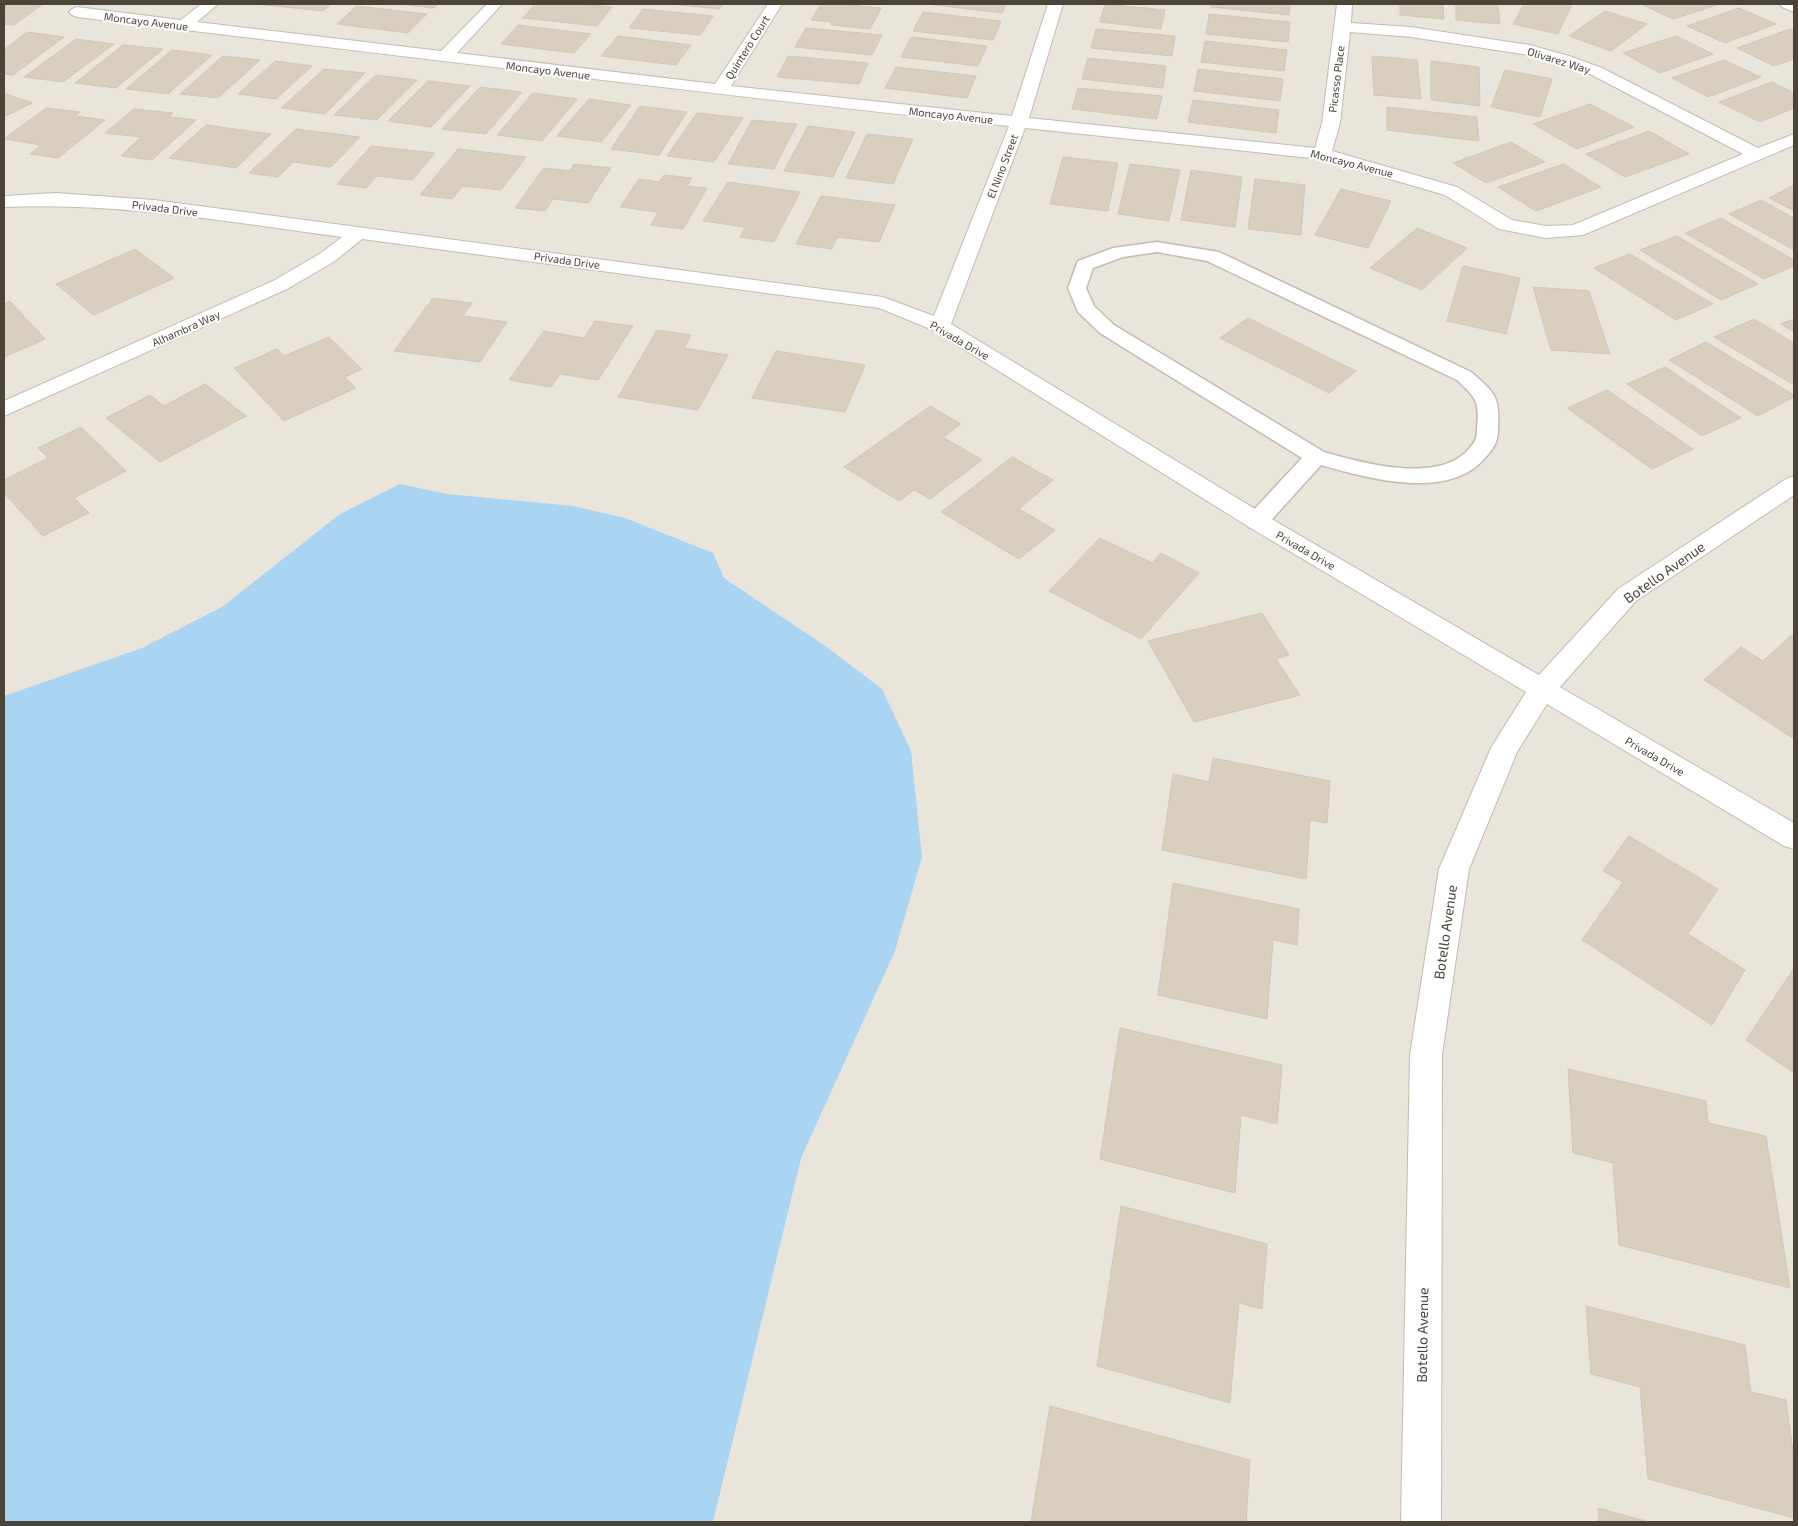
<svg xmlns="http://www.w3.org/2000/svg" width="1798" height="1526" viewBox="0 0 1798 1526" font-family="'Exo 2',sans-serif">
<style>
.residential{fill:#eae5da}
.water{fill:#a9d4f2}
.building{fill:#d8cfc1;stroke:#d3c7b4}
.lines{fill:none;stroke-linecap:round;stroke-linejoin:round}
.lane-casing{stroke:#c2bbae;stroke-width:3}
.street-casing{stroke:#c2bbae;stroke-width:2}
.lane{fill:#fff;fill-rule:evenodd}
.street{fill:#fff;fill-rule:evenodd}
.labels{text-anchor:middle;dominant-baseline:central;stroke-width:4;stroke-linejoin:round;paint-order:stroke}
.far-street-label{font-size:11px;fill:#4b4439;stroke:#fff}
.street-label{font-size:14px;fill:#4b4439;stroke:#fff}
</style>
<rect width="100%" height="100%" fill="#f6f3ec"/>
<path class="residential" d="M4 4H1794V1522H4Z"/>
<path class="water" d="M400 484 447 494 573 506 625 518 713 553 724 578 824 645 882 689 911 751 922 857 895 951 801 1158 713 1522H4V696L142 648 222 607 340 514Z"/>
<path class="building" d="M4 4H43L14 25 4 24Z
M256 4H331L323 11Z
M399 4H438L434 8Z
M535 4H584L612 7 597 26 523 18Z
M673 4H723L719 9Z
M821 4H842L881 8 870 29 831 25 832 22 811 20Z
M927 4H1006L1002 13Z
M1105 4 1165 10 1161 29 1100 22Z
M1211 4H1290L1289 15 1211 7Z
M1400 4H1443L1444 19 1400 15Z
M1456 4H1498L1500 24 1456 20Z
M1524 4H1572L1558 34 1513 24Z
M1641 4H1720L1673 19Z
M357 6 427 14 408 33 337 24Z
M1739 8 1776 24 1725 43 1687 26Z
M643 9 713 16 700 35 629 28Z
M1605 11 1647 24 1611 51 1569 36Z
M923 12 1001 21 993 40 913 31Z
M1209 14 1290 22 1288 42 1206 34Z
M518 25 591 34 574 53 501 44Z
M806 28 882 35 872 55 795 47Z
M1096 29 1175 36 1172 56 1091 48Z
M1790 29 1794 31V59L1774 66 1737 48Z
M27 32 64 37 13 75 4 74V50Z
M618 36 691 45 676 65 601 56Z
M1676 36 1713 54 1660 73 1623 53Z
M911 37 987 46 978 66 901 57Z
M76 39 114 44 63 82 24 77Z
M1205 41 1287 50 1284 71 1201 62Z
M123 45 163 49 116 88 75 83Z
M172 50 212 55 168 94 126 89Z
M223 56 260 60 218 98 180 94Z
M788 56 868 63 859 84 777 77Z
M1372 56 1417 60 1421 99 1374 95Z
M1088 58 1166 66 1163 88 1082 79Z
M1724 60 1761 77 1708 97 1672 78Z
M275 61 312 66 276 99 238 94Z
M1431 61 1479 67 1480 106 1431 100Z
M896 67 976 76 967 98 885 88Z
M324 69 365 73 325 114 281 108Z
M1198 69 1283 79 1280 101 1194 91Z
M1505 70 1552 79 1540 117 1491 107Z
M376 75 417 80 377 120 334 115Z
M428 81 470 86 431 127 388 121Z
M1772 82 1794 93V108L1760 122 1719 102Z
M480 87 522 92 486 134 442 129Z
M1078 88 1162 96 1157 119 1072 109Z
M4 93 32 103 4 117Z
M533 93 577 99 542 141 497 135Z
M589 99 631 105 601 142 557 136Z
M1193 100 1279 110 1276 133 1188 122Z
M1590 104 1634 127 1577 149 1533 124Z
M640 106 687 112 659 155 611 149Z
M1387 107 1477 117 1479 141 1387 130Z
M46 108 80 112 75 116 105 120 58 158 30 154 41 145 4 139Z
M134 109 173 113 169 117 196 120 152 160 121 156 141 137 105 133Z
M697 113 743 118 714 162 667 156Z
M752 120 797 124 774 169 728 164Z
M206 125 271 134 236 168 169 158Z
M808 126 855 132 833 177 784 171Z
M296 129 360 137 331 167 293 162 278 177 249 173Z
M1649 131 1689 154 1625 177 1586 154Z
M867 134 913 139 893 184 846 178Z
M1511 142 1545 162 1486 183 1453 163Z
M371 146 435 153 412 180 377 176 366 188 337 184Z
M458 149 526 157 501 190 463 186 452 199 420 195Z
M1063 157 1118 163 1108 211 1050 204Z
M574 164 611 168 588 203 553 199 545 211 515 208 544 168 570 171Z
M1130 164 1180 170 1169 221 1118 214Z
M1563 164 1601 187 1536 211 1498 187Z
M1191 170 1242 177 1235 227 1181 220Z
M664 175 692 178 687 186 707 188 683 229 651 225 658 212 620 207 639 179 659 182Z
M1255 179 1305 185 1301 235 1248 229Z
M728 182 800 192 774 242 740 237 745 227 703 221Z
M1794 185V211L1769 198Z
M1341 189 1391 201 1368 248 1315 235Z
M821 196 895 205 879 242 837 237 832 249 796 244Z
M1761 200 1794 218V250L1729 214Z
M1721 218 1794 260V266L1764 279 1685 233Z
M1417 228 1467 248 1422 290 1370 268Z
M1677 236 1758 284 1721 300 1640 250Z
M135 249 174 278 94 315 56 284Z
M1630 254 1713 304 1676 320 1594 268Z
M1463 266 1520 278 1506 334 1447 321Z
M1533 287 1589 291 1610 354 1551 350Z
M433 298 472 303 463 316 507 322 480 362 394 351Z
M10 301 45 339 4 357V304Z
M1248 318 1356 371 1329 393 1220 338Z
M1754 319 1794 343V385L1714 337Z
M1794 319V332L1781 324Z
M595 321 633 326 598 380 560 374 551 387 509 380 544 331 584 338Z
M657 330 691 335 684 348 728 355 698 410 618 397Z
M329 337 362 369 345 377 356 388 284 421 234 368 277 349 284 356Z
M1706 342 1794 395V397L1758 416 1669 360Z
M776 351 865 365 845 412 752 398Z
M1665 367 1741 418 1702 436 1627 384Z
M205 384 246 416 160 462 106 418 150 395 164 406Z
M1607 390 1693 449 1652 469 1567 408Z
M930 406 961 424 943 437 982 460 930 499 914 490 899 501 844 467Z
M81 427 126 471 74 498 89 513 43 536 4 493V480L48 458 38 448Z
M1012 457 1053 480 1019 509 1055 530 1019 559 941 512Z
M1100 538 1152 563 1161 553 1199 573 1141 639 1049 591Z
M1262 613 1289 655 1276 659 1300 695 1194 722 1148 641Z
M1794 633V739L1704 680 1741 647 1763 661Z
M1213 758 1330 781 1327 823 1310 820 1306 879 1162 850 1173 774 1209 782Z
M1629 836 1718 889 1688 934 1745 970 1712 1025 1582 940 1623 882 1603 871Z
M1173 883 1299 909 1297 945 1273 940 1267 1019 1158 995Z
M1794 968V1073L1746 1040Z
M1120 1028 1282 1065 1277 1124 1241 1115 1235 1193 1100 1159Z
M1568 1069 1706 1101 1708 1123 1766 1136 1790 1288 1619 1245 1613 1163 1573 1153Z
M1121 1206 1267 1244 1262 1309 1239 1303 1230 1403 1097 1366Z
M1586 1306 1745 1345 1751 1392 1786 1400 1794 1459V1518L1648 1479 1640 1387 1591 1374Z
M1050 1406 1250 1460 1246 1522H1031Z
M1598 1508 1649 1522H1599Z"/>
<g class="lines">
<g class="lane-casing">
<path id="lane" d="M1157 242 1219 252 1471 372C1495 393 1500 396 1498 429 1498 443 1493 449 1484 459 1447 501 1367 478 1321 465L1265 527 1257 529 1249 527 1246 521 1249 515 1302 458 1100 333 1078 312 1068 288 1078 261 1113 248ZM1157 252 1207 261 1457 380C1478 400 1479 401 1477 430 1477 440 1474 443 1468 450 1437 484 1362 463 1324 452L1114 325 1094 306 1086 288 1093 268 1123 257Z"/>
</g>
<g class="street-casing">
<path id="street" d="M201 4H218L197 22 441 51 487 4H502L457 53 715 84 768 4H782L731 86 1012 116 1048 4H1063L1029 118 1315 148 1322 123 1337 4H1352L1351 23 1411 27 1530 45 1569 56 1602 68 1758 148 1794 134V145L1583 235 1546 238 1499 229 1445 195 1321 159 1025 128 951 324 1265 515 1539 675 1618 589 1786 479 1794 476V495L1636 601 1560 687 1794 823V849L1784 846 1547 704 1517 752 1469 869 1442 1055 1441 1522H1401L1410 1055 1439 869 1491 748 1526 692 1249 527 933 330 879 308 362 239 335 261 287 289 4 416V401L273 281 321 253 342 237C229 222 118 202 4 207V196L56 193 154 200 883 297 934 316 1009 126C698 93 388 54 77 17L72 15 69 12 72 9 77 7 181 20ZM1350 32 1411 37 1529 55 1557 62 1590 74 1743 154 1573 225 1546 226 1512 220 1457 187 1332 151 1340 123Z
M1779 4H1794V12L1782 7Z"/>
</g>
<use href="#lane" class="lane"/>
<use href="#street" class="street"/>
</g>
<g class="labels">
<g class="far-street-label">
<text transform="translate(146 21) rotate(7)">Moncayo Avenue</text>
<text transform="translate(747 47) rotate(-58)">Quintero Court</text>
<text transform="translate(1559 60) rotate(17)">Olivarez Way</text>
<text transform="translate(548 70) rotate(7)">Moncayo Avenue</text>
<text transform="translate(1336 79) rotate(-83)">Picasso Place</text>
<text transform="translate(951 115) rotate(6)">Moncayo Avenue</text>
<text transform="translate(1352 163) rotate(14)">Moncayo Avenue</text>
<text transform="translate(1002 166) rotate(-69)">El Nino Street</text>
<text transform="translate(165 208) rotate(7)">Privada Drive</text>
<text transform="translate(567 260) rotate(8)">Privada Drive</text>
<text transform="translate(186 328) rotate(-24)">Alhambra Way</text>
<text transform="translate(960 340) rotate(30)">Privada Drive</text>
<text transform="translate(1306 550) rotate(30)">Privada Drive</text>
<text transform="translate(1655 756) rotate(30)">Privada Drive</text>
</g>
<g class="street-label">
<text transform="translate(1664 572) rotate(-35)">Botello Avenue</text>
<text transform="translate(1445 932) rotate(-82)">Botello Avenue</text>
<text transform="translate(1422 1335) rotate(-89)">Botello Avenue</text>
</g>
</g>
<rect width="1798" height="1526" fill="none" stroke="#4b4439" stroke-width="10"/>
</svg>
